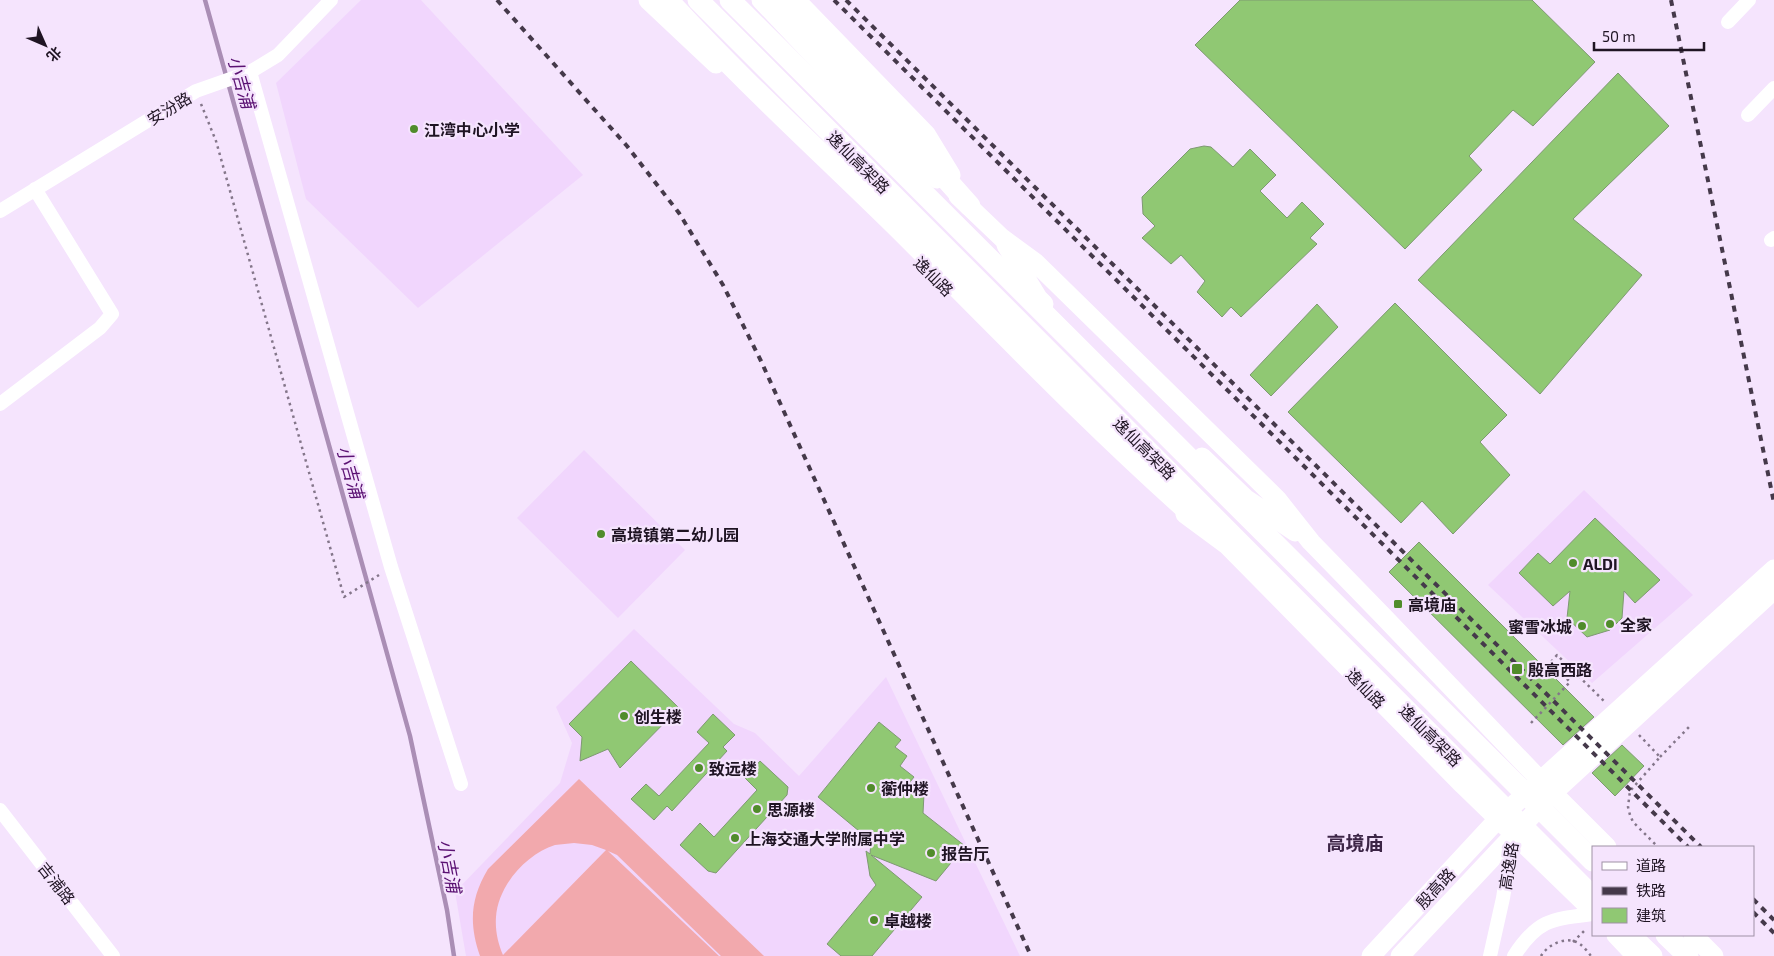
<svg xmlns="http://www.w3.org/2000/svg" width="1774" height="956" viewBox="0 0 1774 956" font-family="'Exo 2','Noto Sans SC',sans-serif">
<style>
.built{fill:#f1d6fd}
.grass{fill:#f2a9ad;fill-rule:evenodd}
.lines{fill:none;stroke-linecap:round;stroke-linejoin:round}
.stream{stroke:#aa8eb5;stroke-width:4.5}
.building{fill:#90c873;stroke:#7e9972}
.path{stroke:#84768a;stroke-width:2.5;stroke-dasharray:2.5 4;stroke-linecap:butt}
.minor{stroke:#fff;stroke-width:14}
.major{stroke:#fff;stroke-width:19}
.highway{stroke:#fff;stroke-width:21}
.rail{stroke:#45394a;stroke-width:4;stroke-dasharray:6 6;stroke-linecap:butt}
.poi-dot{fill:#508c2b;stroke:#f5e4fd;stroke-width:2}
.labels{text-anchor:middle;dominant-baseline:central;stroke-width:4.5;stroke-linejoin:round;paint-order:stroke}
.street-label{font-size:16px;fill:#1f1423;stroke:#f5e4fd}
.poi-label{font-size:16px;font-weight:bold;fill:#1f1423;stroke:#f5e4fd;text-anchor:start}
.water-label{font-size:18px;font-style:italic;fill:#5b1273;stroke:#f5e4fd}
.quarter-label{font-size:19px;font-weight:bold;fill:#3c2546;stroke:#f5e4fd}
</style>
<rect width="100%" height="100%" fill="#f5e4fd"/>
<path class="built" d="M361 0H421L583 175 418 308 306 199 276 83Z
M584 450 685 550 618 618 517 518Z
M1584 490 1693 595 1592 683 1488 585Z
M634 629 734 724 755 733 799 776 886 677 1020 956H466L455 892 560 783 572 743 556 707Z"/>
<path class="grass" d="M579 779 764 956H721L617 855 608 851 719 956H480C469 924 470 899 488 869ZM574 843 592 845 606 850 503 955C498 944 495 930 496 917 498 886 526 854 555 845 561 844 568 844 574 843Z"/>
<g class="lines">
<path class="stream" d="M205 0 410 736 447 910 454 956"/>
</g>
<path class="building" d="M1240 0H1532L1595 62 1533 126 1513 110 1469 156 1482 170 1405 249 1195 45Z
M1618 73 1669 126 1573 219 1642 275 1540 394 1418 280Z
M1204 146 1211 147 1233 167 1250 149 1276 175 1260 191 1287 218 1302 202 1324 224 1310 238 1317 244 1241 317 1231 307 1222 317 1197 292 1205 281 1181 255 1171 264 1142 238 1155 226 1143 214 1142 197 1190 149Z
M1395 303 1507 415 1480 442 1510 475 1453 534 1422 501 1401 523 1288 412Z
M1317 304 1338 327 1271 396 1250 375Z
M1595 518 1660 580 1635 603 1624 591 1622 618 1610 630 1587 637 1567 618 1570 591 1553 606 1519 573 1538 553 1550 564Z
M1419 542 1594 717 1563 745 1389 572Z
M631 661 679 708 620 768 608 749 580 761 582 737 569 724Z
M713 714 735 735 723 747 727 751 672 811 667 806 654 820 631 799 646 784 659 796 709 743 697 732Z
M879 722 901 740 895 747 907 756 900 766 914 777 910 782 924 794 923 813 965 846 936 881 871 855 922 897 872 956H841L827 944 876 885 870 876 866 851 870 854 871 841 818 797Z
M1622 745 1644 766 1615 796 1592 773Z
M760 761 788 787 787 795 716 873 708 871 680 845 700 823 714 837 757 790 745 778Z"/>
<g class="lines">
<path class="path" d="M201 104 216 141 344 597 379 575
M1531 723 1570 682 1551 662 1557 655 1605 702
M1639 735 1660 757 1630 791 1628 807 1630 815 1633 822 1658 847
M1660 757 1690 726
M1573 942 1585 930
M1541 956C1548 944 1567 935 1580 944 1584 947 1588 952 1591 956"/>
<path class="minor" d="M1728 22 1749 0
M250 72 391 567 461 784
M1748 115 1774 88
M0 211 196 91 250 72 278 55 331 0
M1771 240 1774 238
M0 404 100 328 112 314 35 189
M0 810 113 956
M1490 956 1503 898 1513 834
M1514 956C1538 919 1552 919 1593 914"/>
<path class="major" d="M648 0 716 64
M761 0 907 154 937 179
M796 0 926 134 951 175
M958 196 1002 238 1036 263 1277 499 1311 542 1383 616 1540 780 1607 847
M1006 245 1038 298 1044 304
M1202 457 1245 498 1295 532
M1185 514 1227 545 1463 785 1593 911
M1616 935 1636 956
M1693 935 1714 956
M1371 956 1498 819 1774 569
M1400 956 1553 793 1774 590"/>
<path class="highway" d="M668 0C742 81 824 155 902 232 999 329 1095 429 1198 520
M698 0 1593 897
M730 0 1593 861
M778 0 889 115 970 206
M1630 935 1652 956
M1666 935 1688 956"/>
<path class="rail" d="M497 0 627 146 679 213 723 285 761 361 1031 956
M834 0 1688 847
M846 0 1701 847
M1671 0 1774 503
M1753 899 1774 920
M1753 912 1774 933"/>
</g>
<g class="poi-dot">
<circle cx="414" cy="129" r="5"/>
<circle cx="601" cy="534" r="5"/>
<circle cx="1573" cy="563" r="5"/>
<rect x="1393" y="599" width="10" height="10" rx="2.5"/>
<circle cx="1610" cy="624" r="5"/>
<circle cx="1582" cy="626" r="5"/>
<rect x="1511" y="663" width="12" height="12" rx="2.5"/>
<circle cx="624" cy="716" r="5"/>
<circle cx="699" cy="768" r="5"/>
<circle cx="871" cy="788" r="5"/>
<circle cx="757" cy="809" r="5"/>
<circle cx="735" cy="838" r="5"/>
<circle cx="931" cy="853" r="5"/>
<circle cx="874" cy="920" r="5"/>
</g>
<g class="labels">
<g class="street-label">
<text transform="translate(169 108) rotate(-31)">安汾路</text>
<text transform="translate(859 162) rotate(45)">逸仙高架路</text>
<text transform="translate(934 276) rotate(45)">逸仙路</text>
<text transform="translate(1145 448) rotate(45)">逸仙高架路</text>
<text transform="translate(1366 688) rotate(46)">逸仙路</text>
<text transform="translate(1431 735) rotate(45)">逸仙高架路</text>
<text transform="translate(1508 866) rotate(-81)">高逸路</text>
<text transform="translate(57 883) rotate(52)">吉浦路</text>
<text transform="translate(1435 888) rotate(-47)">殷高路</text>
</g>
<g class="poi-label">
<text x="424" y="129">江湾中心小学</text>
<text x="611" y="534">高境镇第二幼儿园</text>
<text x="1583" y="563">ALDI</text>
<text x="1408" y="604">高境庙</text>
<text x="1620" y="624">全家</text>
<text x="1572" y="626" text-anchor="end">蜜雪冰城</text>
<text x="1528" y="669">殷高西路</text>
<text x="634" y="716">创生楼</text>
<text x="709" y="768">致远楼</text>
<text x="881" y="788">蘅仲楼</text>
<text x="767" y="809">思源楼</text>
<text x="745" y="838">上海交通大学附属中学</text>
<text x="941" y="853">报告厅</text>
<text x="884" y="920">卓越楼</text>
</g>
<g class="water-label">
<text transform="translate(242 82) rotate(74)">小吉浦</text>
<text transform="translate(351 472) rotate(74)">小吉浦</text>
<text transform="translate(450 866) rotate(79)">小吉浦</text>
</g>
<g class="quarter-label">
<text x="1355" y="842">高境庙</text>
</g>
</g>
<rect x="1592" y="846" width="162" height="90" fill="#f5e4fd" stroke="#9f91a6"/>
<rect x="1602" y="862" width="25" height="8" fill="#ffffff" stroke="#9f91a6"/>
<text x="1636" y="871" font-size="15" fill="#1f1423">道路</text>
<rect x="1602" y="887" width="25" height="8" fill="#45394a" stroke="#9f91a6"/>
<text x="1636" y="896" font-size="15" fill="#1f1423">铁路</text>
<rect x="1602" y="908" width="25" height="15" fill="#90c873" stroke="#9f91a6"/>
<text x="1636" y="921" font-size="15" fill="#1f1423">建筑</text>
<g transform="translate(45 45) rotate(135)" stroke="#f5e4fd" stroke-width="4" paint-order="stroke">
<path d="M0-4L9 19L0 12L-9 19Z" fill="#1f1423"/>
<text y="-8" font-size="14" font-weight="bold" text-anchor="middle" fill="#1f1423">北</text>
</g>
<path d="M1594 42v8h110v-8" fill="none" stroke="#1f1423" stroke-width="2.5"/>
<text x="1602" y="42" font-size="15" fill="#1f1423" stroke="#f5e4fd" stroke-width="4" paint-order="stroke">50 m</text>
</svg>
